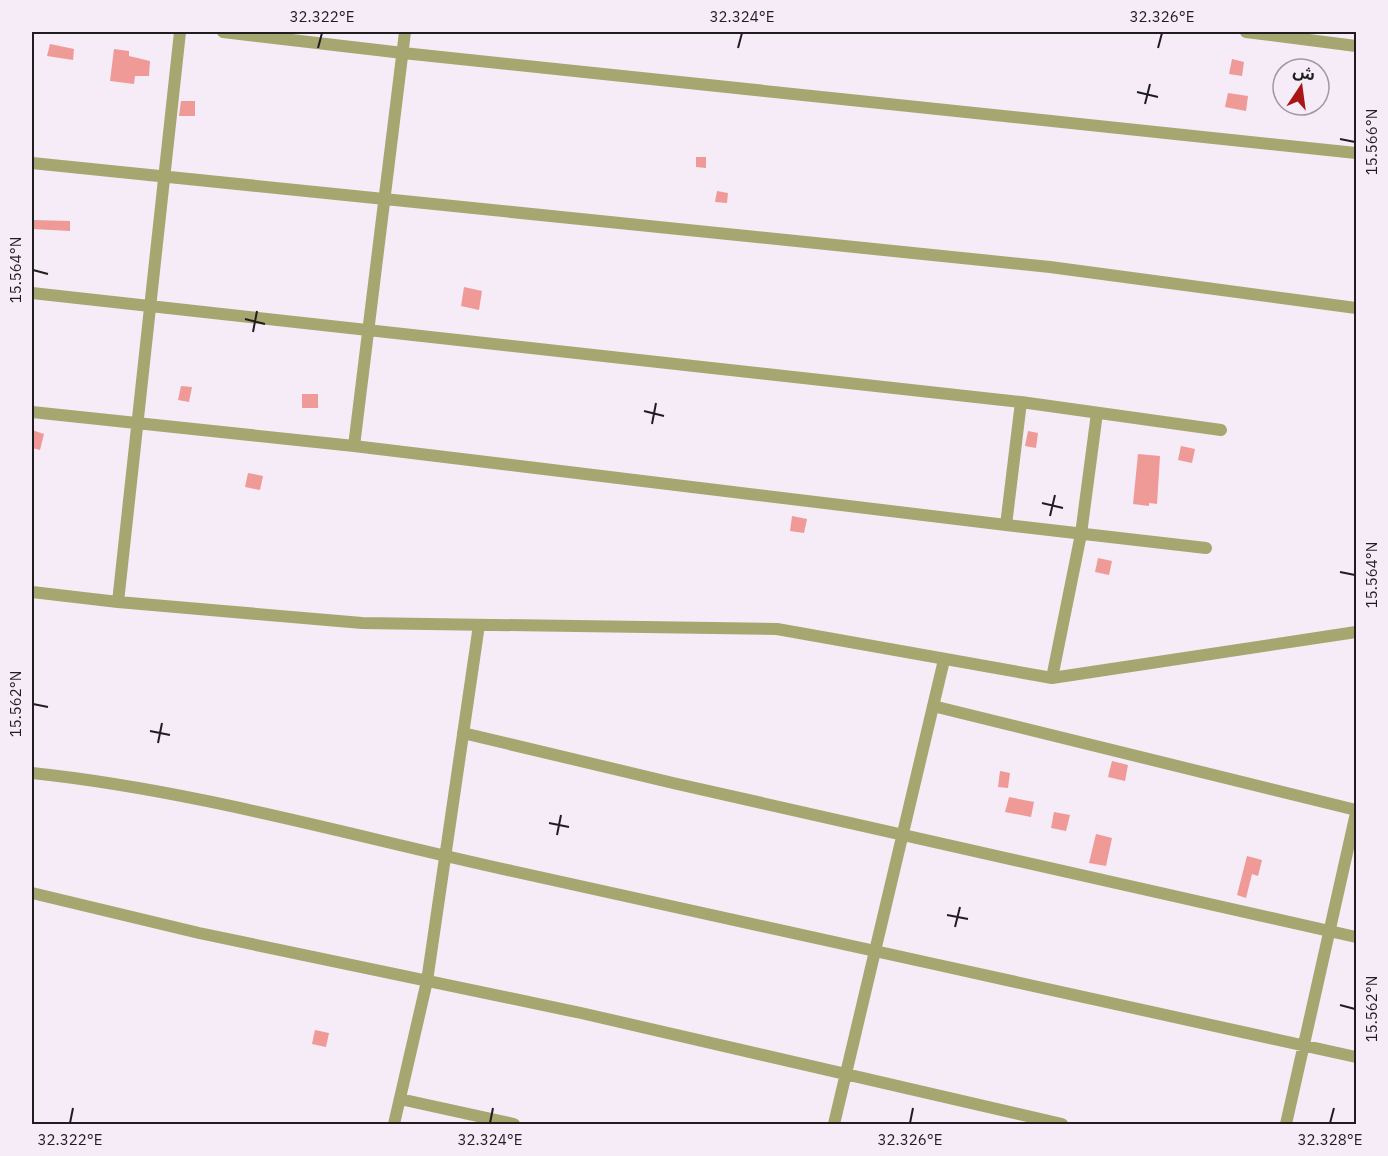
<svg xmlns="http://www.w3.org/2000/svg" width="1388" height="1156" viewBox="0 0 1388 1156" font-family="'IBM Plex Sans','Noto Sans Arabic',sans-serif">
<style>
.building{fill:#ef9a97}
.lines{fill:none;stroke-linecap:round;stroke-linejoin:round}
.street{stroke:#a6a670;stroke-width:12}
.ticks{fill:none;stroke:#201d21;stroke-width:2}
.neatline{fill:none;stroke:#201d21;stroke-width:2}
.ticks-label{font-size:15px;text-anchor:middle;fill:#201d21}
</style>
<rect width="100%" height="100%" fill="#f5ecf7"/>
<path class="building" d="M50 44 74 49 73 60 47 56Z
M114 49 129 51V56L150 61 149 76H135L134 84 110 81Z
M1232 59 1244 62 1242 76 1229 74Z
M1228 93 1248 96 1246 111 1225 107Z
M181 101H195V116H179Z
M696 157H706V168L696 167Z
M717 191 728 193 727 203 715 202Z
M34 220 70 221V231L33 229Z
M464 287 482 291 479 310 461 306Z
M181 386 192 387 189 402 178 400Z
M302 394H318V408H302Z
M32 430 44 434 40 450 32 448Z
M1028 431 1038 433 1036 448 1025 446Z
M1181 446 1195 449 1192 463 1178 460Z
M1138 454 1160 456 1157 504 1149 503V506L1133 504Z
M248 473 263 476 260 490 245 487Z
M792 516 807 519 804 533 790 531Z
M1098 558 1112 561 1109 575 1095 572Z
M1112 761 1128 765 1125 781 1108 777Z
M1000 771 1010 773 1008 788 998 787Z
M1009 797 1034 802 1031 817 1005 812Z
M1054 812 1070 815 1066 831 1051 828Z
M1096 834 1112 838 1106 866 1089 863Z
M1247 856 1262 860 1258 876 1252 874 1246 898 1237 895Z
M315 1030 329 1033 326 1047 312 1044Z"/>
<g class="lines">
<path class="street" d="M223 32 403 53 1356 153
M1246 32 1356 46
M32 163 1050 267 1356 308
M32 293 1021 402 1221 430
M32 412 354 446 1006 525 1206 548
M354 446 405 32
M1006 525 1021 402
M32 592 118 602 362 623 777 629 1052 678 1356 632
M118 602 180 32
M1052 678 1081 534 1097 413
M933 706 1356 810
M463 733 673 783 1356 937
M32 773C194 790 352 836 512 871 793 933 1075 995 1356 1057
M32 893 199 933 581 1013 1062 1124
M400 1099 514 1124
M394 1124 427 981 479 625
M834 1124 944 660
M1286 1124 1356 813"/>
</g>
<path class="ticks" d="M318 48 322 33M738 48 742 33M1158 48 1162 33M1137 92 1158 97M1145 104 1150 84M1340 139 1355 142M33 270 48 274M245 319 265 324M253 332 257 311M644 411 664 416M652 424 656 403M1042 503 1063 508M1050 516 1055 495M1340 572 1355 575M33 704 48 707M150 731 170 735M158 743 162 723M549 823 569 827M557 835 561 815M947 915 968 919M955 927 960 907M1340 1005 1355 1009M70 1123 73 1108M490 1123 493 1108M910 1123 913 1108M1330 1123 1334 1108"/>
<rect width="1388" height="1156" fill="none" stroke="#f5ecf7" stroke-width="66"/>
<g transform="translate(1301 87) rotate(13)"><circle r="28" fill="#f5ecf7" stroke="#a099a1" stroke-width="1.5"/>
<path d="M0-4.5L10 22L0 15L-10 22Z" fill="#a91517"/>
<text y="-9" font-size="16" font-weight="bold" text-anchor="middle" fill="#201d21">ش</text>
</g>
<rect x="33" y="33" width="1322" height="1090" class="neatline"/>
<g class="ticks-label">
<text x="322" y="22">32.322°E</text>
<text x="742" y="22">32.324°E</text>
<text x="1162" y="22">32.326°E</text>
<text transform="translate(1372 142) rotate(-90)" y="5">15.566°N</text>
<text transform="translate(16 270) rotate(-90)" y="5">15.564°N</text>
<text transform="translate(1372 575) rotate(-90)" y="5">15.564°N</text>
<text transform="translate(16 704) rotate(-90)" y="5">15.562°N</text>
<text transform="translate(1372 1009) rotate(-90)" y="5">15.562°N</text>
<text x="70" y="1145">32.322°E</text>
<text x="490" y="1145">32.324°E</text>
<text x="910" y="1145">32.326°E</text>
<text x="1330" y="1145">32.328°E</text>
</g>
</svg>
